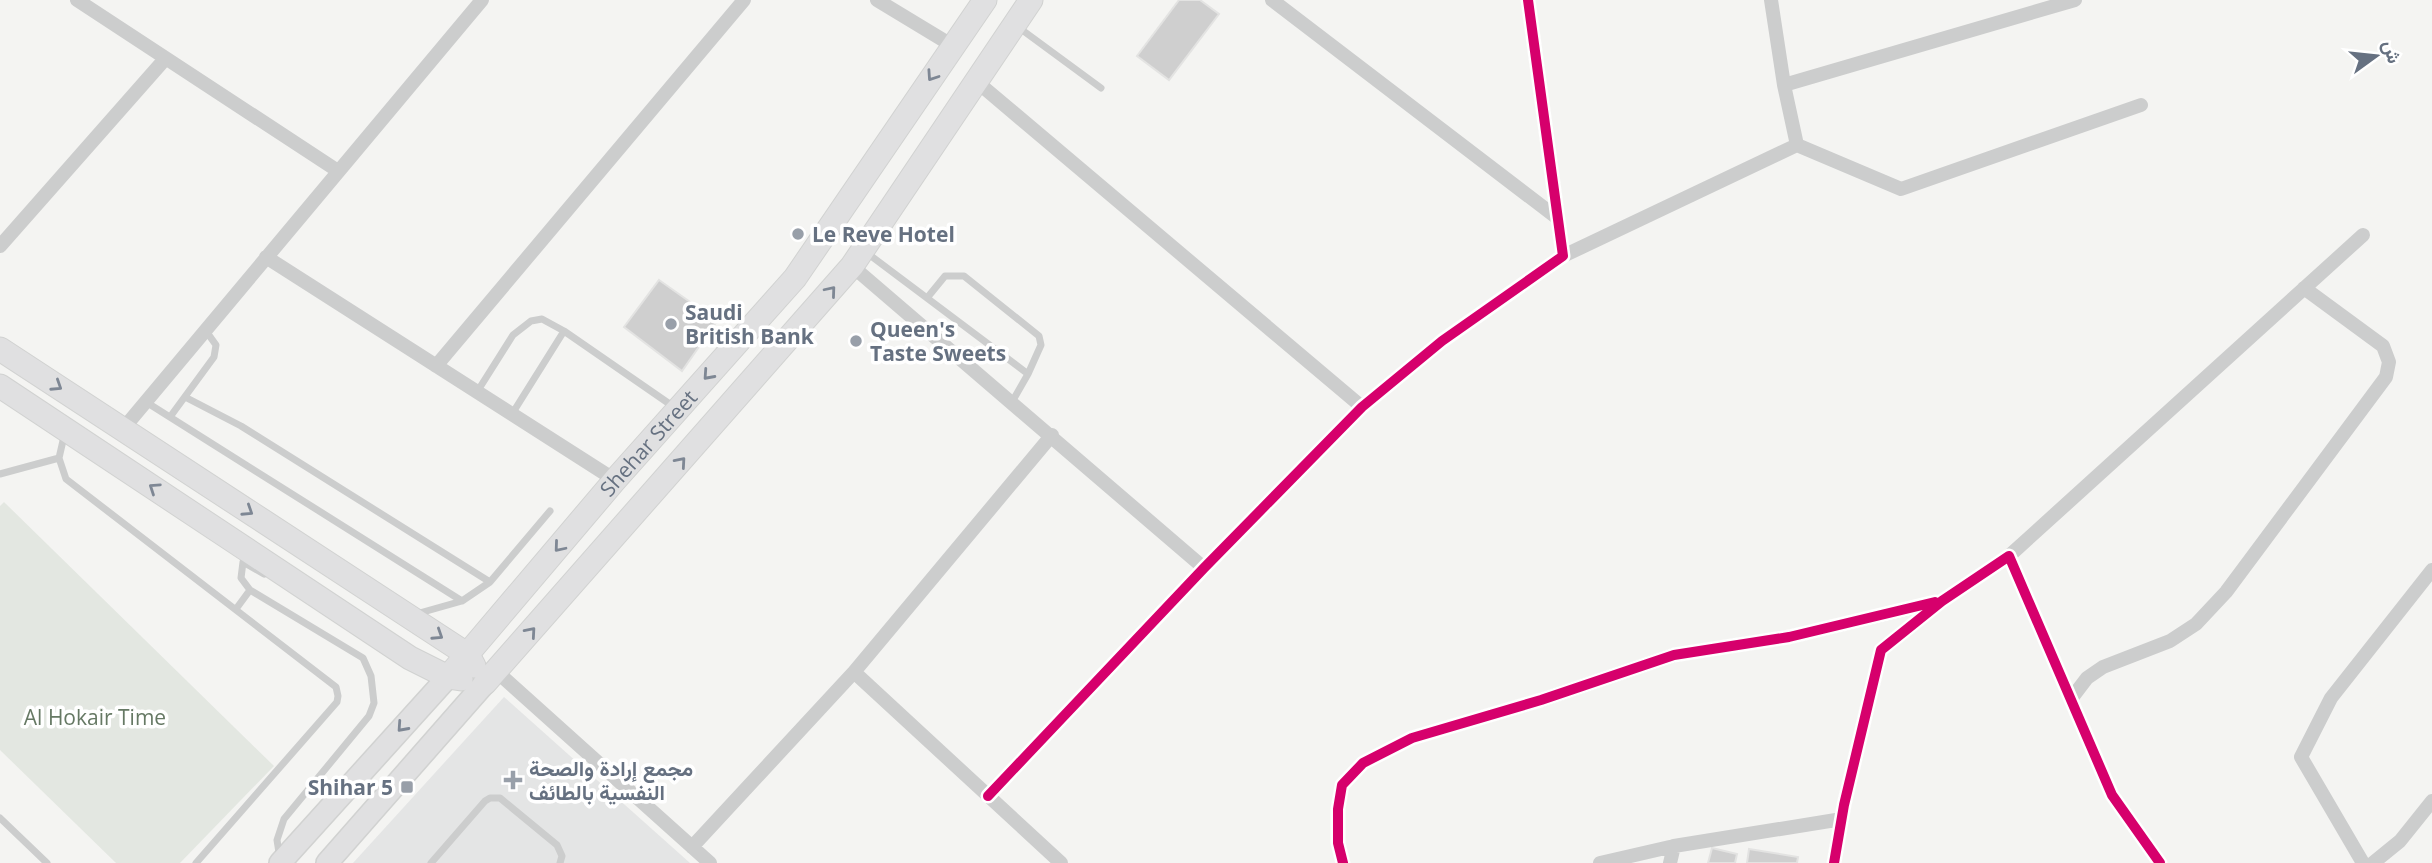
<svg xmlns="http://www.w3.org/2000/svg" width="2432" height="863" viewBox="0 0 2432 863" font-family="'Open Sans',Vazirmatn,sans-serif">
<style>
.built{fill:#e4e5e5}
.green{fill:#e3e7e1}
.building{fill:#cfcfcf;stroke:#e3e3e2;stroke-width:2}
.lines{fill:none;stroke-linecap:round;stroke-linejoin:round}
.secondary-casing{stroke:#d1d2d1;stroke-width:24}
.primary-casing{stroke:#d1d2d1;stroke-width:25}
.lane{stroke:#cccdcd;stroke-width:7}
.street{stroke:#cccdcd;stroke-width:14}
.secondary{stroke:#e0e0e1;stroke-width:21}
.primary{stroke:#e0e0e1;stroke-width:23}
.cycleway-casing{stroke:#fff;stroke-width:15}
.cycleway{stroke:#d6006c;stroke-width:10}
.oneway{stroke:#7e8794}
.poi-dot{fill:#989fa9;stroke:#fff;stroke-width:2.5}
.labels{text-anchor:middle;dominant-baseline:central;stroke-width:7;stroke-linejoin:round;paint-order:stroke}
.poi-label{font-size:21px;font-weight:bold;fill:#667181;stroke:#fff;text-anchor:start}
.street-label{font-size:21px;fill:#667181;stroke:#fff}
.park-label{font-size:21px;fill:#667964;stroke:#fff}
</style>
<rect width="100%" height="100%" fill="#f4f4f2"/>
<path class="built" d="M504 697 690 863H353Z"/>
<path class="green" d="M4 502 274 766 180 863H116L0 750V506Z"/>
<path class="building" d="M1179 0H1200L1219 14 1169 80 1137 56Z
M659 280 717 321 682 371 624 327Z
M1712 848 1737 854 1735 863H1708Z
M1749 849 1798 857 1797 863H1747Z"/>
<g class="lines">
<g class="secondary-casing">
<path id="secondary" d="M280 863 448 677
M327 863 485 683"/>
</g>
<g class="primary-casing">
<g id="primary">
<path d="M0 349 468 655 474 666"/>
<path d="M0 386 410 658 448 677 461 679"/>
<path id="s1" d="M448 677 615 480 795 278 985 0"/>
<path d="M485 683 852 266 1031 0"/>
</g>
</g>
<path class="lane" d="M1018 27 1101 88
M867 253 1028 374 1012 402
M927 298 945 276H964L1039 336 1041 345 1028 374
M477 392 513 335 531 321 542 319 564 331 674 407
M185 397 241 426 490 582
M146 402 462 601 490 582 550 511
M512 414 564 331
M170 417 214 357 216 345 206 331
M65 432 59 458 66 479 336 687 338 696 337 702 196 863
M0 474 59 458
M264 574 243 562 241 578 250 590 363 658 371 676 374 703 369 716 284 819 277 840 280 859
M236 609 250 590
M416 614 462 601
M0 818 47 863
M431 863 485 801 490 798H500L557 845 562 856 560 863"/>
<path class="street" d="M77 0 338 171
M877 0 953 46
M1272 0 1556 217
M1771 0 1784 85 1797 145 1901 189 2141 105
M976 81 1362 407
M1784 85 2075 0
M0 246 165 59
M1563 256 1797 145
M266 257 615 480
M852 266 1204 568
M436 366 744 0
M123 429 482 0
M2009 556 2363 235
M496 671 710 863
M854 672 1061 863
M2071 699 2087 678 2103 667 2170 641 2196 624 2226 592 2386 377 2389 362 2383 346 2304 288
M988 796 1204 568 1362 407 1442 341 1563 256 1528 0
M692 847 854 672 1052 435
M1343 863 1338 843V809L1342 785 1363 763 1412 738 1541 700 1674 655 1789 637 1937 602
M1600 863 1674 846
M1670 863 1674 846 1842 819
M1834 863 1844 805 1881 650 1942 601 2009 556 2112 795 2160 863
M2363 863 2301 757 2331 698 2432 570
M2373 863 2400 841 2432 801"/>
<use href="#secondary" class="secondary"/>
<use href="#primary" class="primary"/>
<g class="cycleway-casing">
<path id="cycleway" d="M988 796 1204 568 1362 407 1442 341 1563 256 1528 0
M1343 863 1338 843V809L1342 785 1363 763 1412 738 1541 700 1674 655 1789 637 1935 602
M1834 863 1844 805 1881 650 1942 601 2009 556 2112 795 2160 863"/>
</g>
<use href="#cycleway" class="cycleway"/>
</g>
<defs><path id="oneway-chevron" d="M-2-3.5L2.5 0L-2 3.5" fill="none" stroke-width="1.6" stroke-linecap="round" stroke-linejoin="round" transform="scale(1.75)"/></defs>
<g class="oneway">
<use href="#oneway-chevron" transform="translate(932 76) rotate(124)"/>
<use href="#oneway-chevron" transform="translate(831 291) rotate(-50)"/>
<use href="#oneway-chevron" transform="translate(708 375) rotate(132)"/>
<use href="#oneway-chevron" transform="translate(57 386) rotate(33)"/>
<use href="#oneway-chevron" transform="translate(681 462) rotate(-49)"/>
<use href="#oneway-chevron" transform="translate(154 488) rotate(-146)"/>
<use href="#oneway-chevron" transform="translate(248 511) rotate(33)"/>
<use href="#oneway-chevron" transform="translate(559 547) rotate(130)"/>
<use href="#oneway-chevron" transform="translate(531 632) rotate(-49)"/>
<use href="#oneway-chevron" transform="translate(438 635) rotate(33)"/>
<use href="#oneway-chevron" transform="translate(402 727) rotate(132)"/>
</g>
<g class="poi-dot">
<circle cx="798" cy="234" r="7"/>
<circle cx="671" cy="324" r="7"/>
<circle cx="856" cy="341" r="7"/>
<path d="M509.5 769.5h7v7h7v7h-7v7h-7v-7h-7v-7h7z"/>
<rect x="400" y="780" width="14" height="14" rx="3.5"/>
</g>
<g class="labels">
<g class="poi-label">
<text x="812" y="234">Le Reve Hotel</text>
<text x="685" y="312">Saudi<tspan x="685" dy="24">British Bank</tspan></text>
<text x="870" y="329">Queen's<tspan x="870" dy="24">Taste Sweets</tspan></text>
<text x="529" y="768">مجمع إرادة والصحة<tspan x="529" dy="24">النفسية بالطائف</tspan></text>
<text x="393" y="787" text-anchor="end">Shihar 5</text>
</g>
<g class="street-label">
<text stroke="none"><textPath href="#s1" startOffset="308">Shehar Street</textPath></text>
</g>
<g class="park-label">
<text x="95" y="717">Al Hokair Time</text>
</g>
</g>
<g transform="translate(2376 56) rotate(75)" stroke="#ffffff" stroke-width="5" paint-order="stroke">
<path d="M0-5L12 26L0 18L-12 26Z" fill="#667181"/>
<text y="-10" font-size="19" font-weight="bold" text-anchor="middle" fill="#667181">ش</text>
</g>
</svg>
